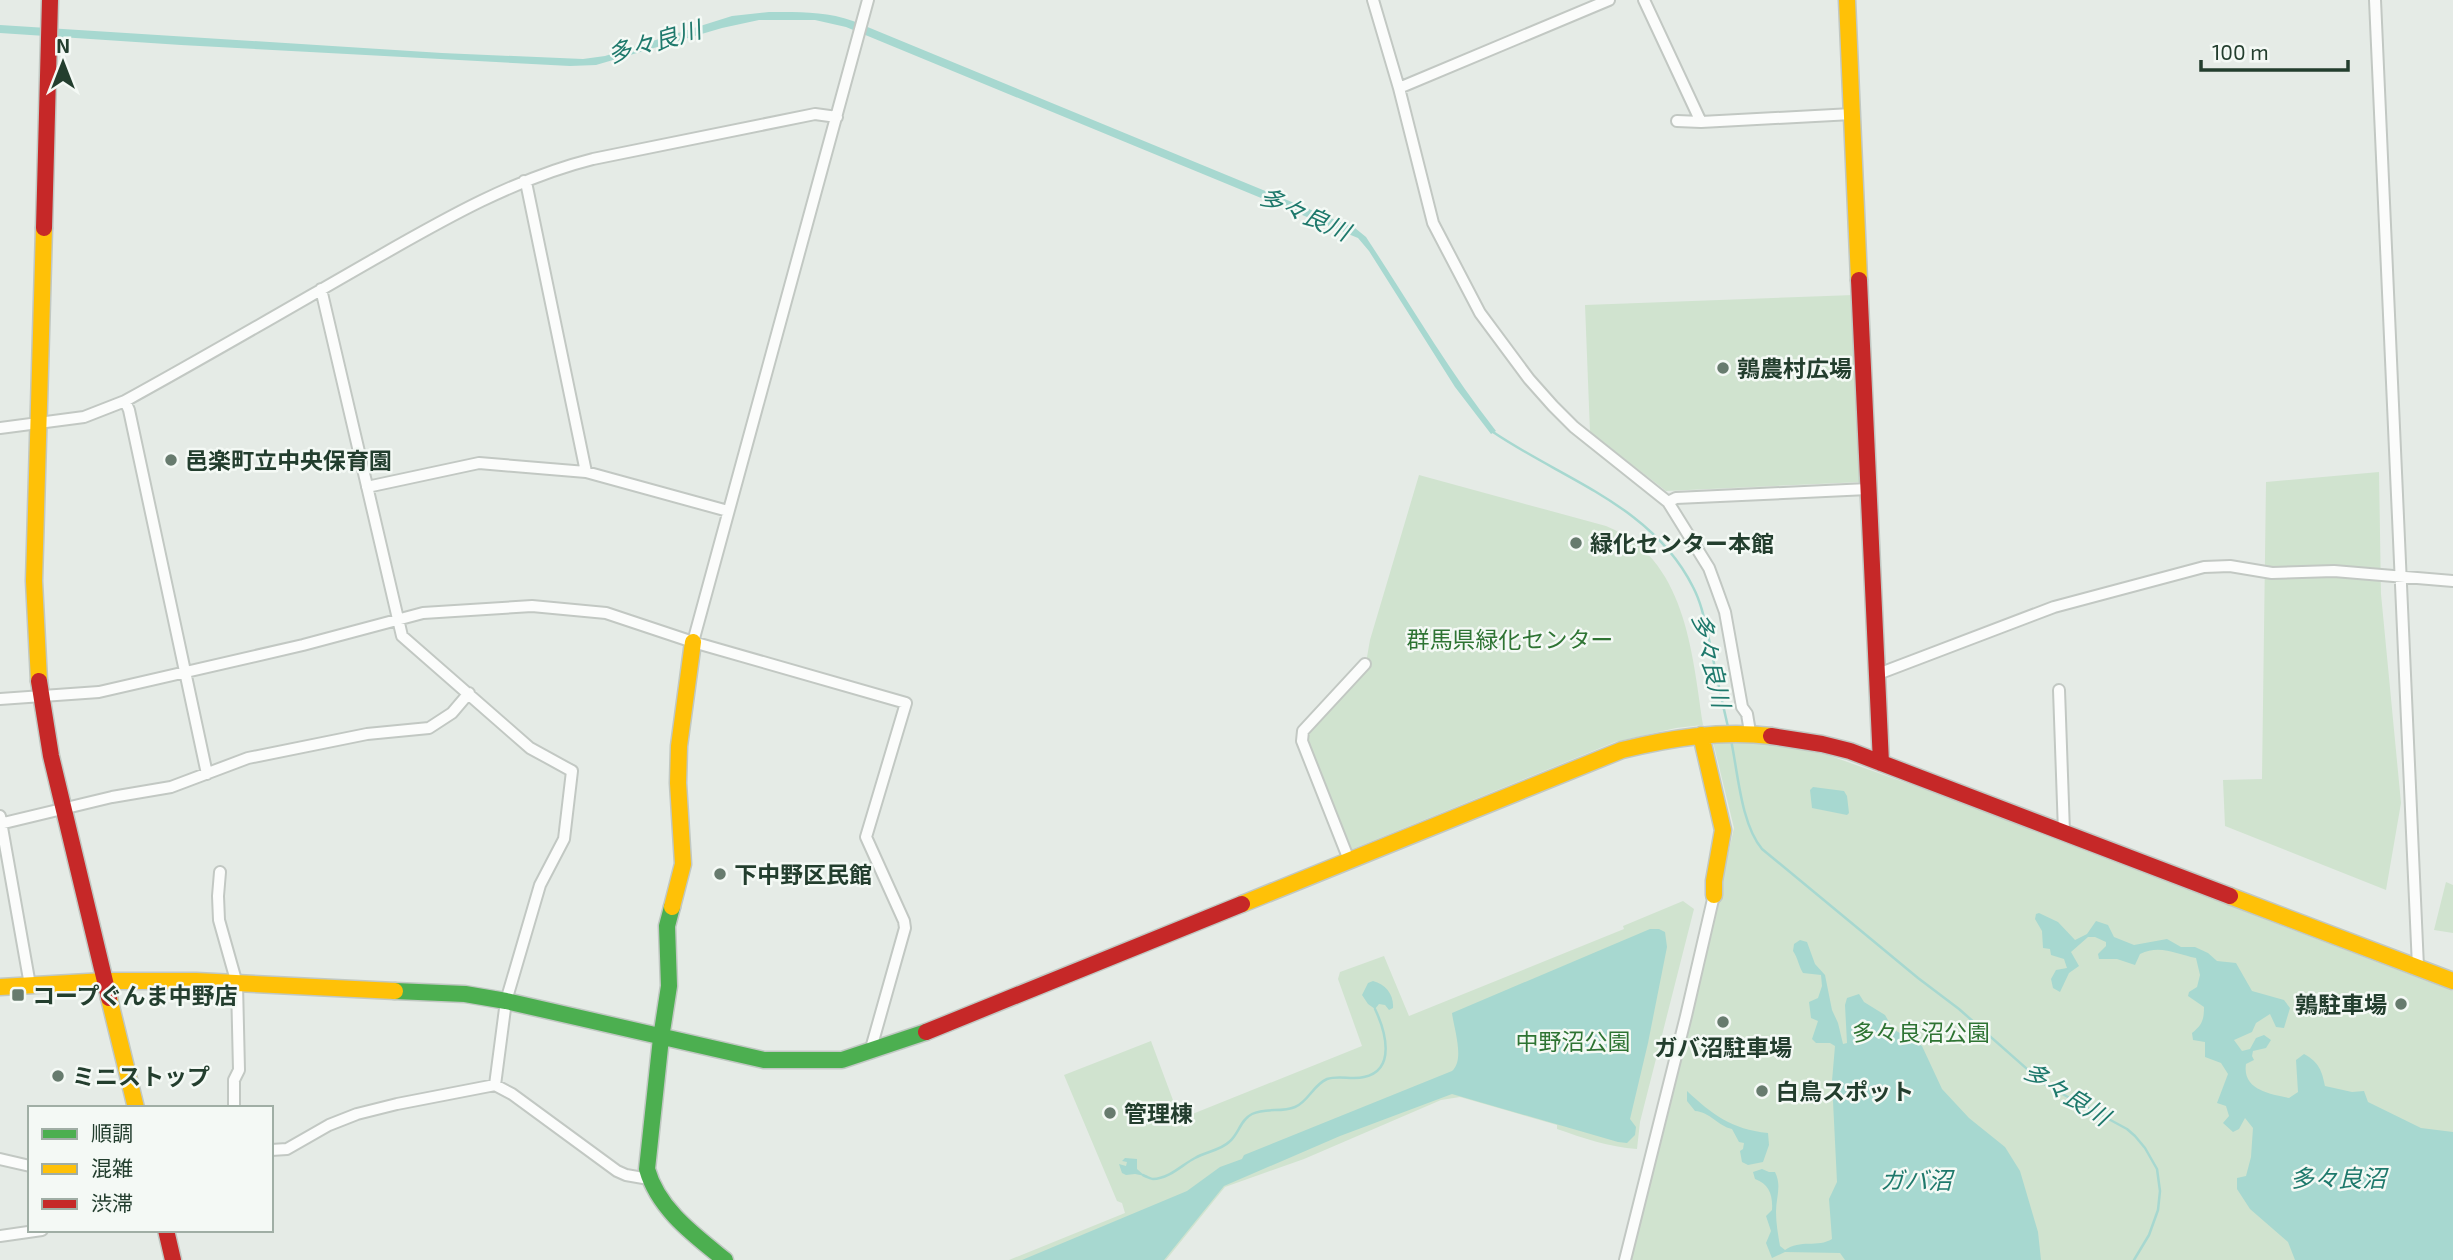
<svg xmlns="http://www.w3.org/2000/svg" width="2453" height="1260" viewBox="0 0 2453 1260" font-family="'Exo 2','Noto Sans JP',sans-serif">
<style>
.green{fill:#d0e3cf}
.water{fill:#a7d8d0}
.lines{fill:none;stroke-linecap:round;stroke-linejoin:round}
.stream{stroke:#a7d8d0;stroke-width:2.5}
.street-casing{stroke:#c2c8c3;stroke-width:14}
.fast-casing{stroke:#c1c8c3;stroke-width:19}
.slow-casing{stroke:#c1c8c3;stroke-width:19}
.jam-casing{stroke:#c1c8c3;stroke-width:19}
.street{stroke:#fbfcfb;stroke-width:10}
.fast{stroke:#4caf50;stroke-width:16}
.slow{stroke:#ffc107;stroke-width:16}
.jam{stroke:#c62828;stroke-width:16}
.poi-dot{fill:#677b6e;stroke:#f4f9f5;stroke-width:2.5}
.labels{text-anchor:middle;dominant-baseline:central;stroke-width:5;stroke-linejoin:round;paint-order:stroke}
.poi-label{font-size:23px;font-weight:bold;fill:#233e2e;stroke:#f4f9f5;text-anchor:start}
.park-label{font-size:23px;fill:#2e7433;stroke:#f4f9f5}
.water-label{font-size:24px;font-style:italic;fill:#1e796c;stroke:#f4f9f5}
</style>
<rect width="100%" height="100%" fill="#e5ebe6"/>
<path class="green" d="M1854 295 1862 482 1666 491 1590 432 1585 305Z
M2379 472 2381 594 2401 803 2386 890 2225 826 2223 780 2262 779 2266 482Z
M1419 475 1606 526C1686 558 1692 652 1703 725L1676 728 1615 742 1350 850 1307 740 1308 733 1361 671 1368 668 1367 657 1370 640Z
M1713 742H1762L1828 755 1929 791 2453 991V1260H1629L1706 951 1734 828Z
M2446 882 2453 885V933L2434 930Z
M1683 901 1694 909 1640 1122 1637 1149C1609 1147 1583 1138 1557 1129V1125L1460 1097 1441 1100 1304 1159 1225 1187 1166 1260H1009L1125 1213 1122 1203 1117 1201 1064 1075 1151 1041 1180 1119 1362 1046 1338 979 1340 972 1384 956 1409 1016 1624 929 1623 926Z"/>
<path class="water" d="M769 12C798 12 825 11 853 21L1355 228 1366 237C1409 302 1448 370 1496 431L1491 434 1455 387 1369 251 1358 238 846 27 815 20H759L722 28 596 65 570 66 181 45 0 33V25L442 53 583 59 605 56 732 16Z
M1813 787 1844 791 1847 796 1849 813 1847 815 1812 808 1810 790Z
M2039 913 2058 922 2075 940 2087 934 2096 921 2108 925 2114 937 2134 945 2167 939 2181 947H2195L2208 953 2217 961 2236 963 2252 991 2284 1000 2290 1008 2284 1028 2276 1027 2270 1014 2256 1023 2252 1032 2234 1040 2242 1051 2250 1049 2256 1038 2264 1035 2271 1040 2266 1048 2253 1051 2252 1056 2254 1060 2246 1064C2242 1090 2270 1094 2289 1098L2298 1092 2296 1060 2304 1054C2319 1062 2322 1071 2325 1086L2352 1092 2364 1091 2368 1102 2421 1128 2453 1132V1260H2295L2288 1242 2250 1209 2237 1189V1178L2246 1176 2251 1157 2253 1128 2245 1118 2239 1129 2233 1132 2223 1123 2229 1116 2226 1106 2217 1103 2228 1074 2221 1063 2205 1057V1042L2193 1040 2192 1033C2202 1025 2204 1020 2204 1007L2188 996 2189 992 2197 987 2200 975 2196 958C2176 954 2160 944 2140 954L2135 965 2117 959H2099L2098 954 2106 946V942L2095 937H2088L2071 952 2079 966 2069 973 2060 992 2053 988 2051 979 2056 970 2067 968 2064 959 2051 955 2050 949 2043 948 2042 931 2035 919 2036 914Z
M1650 929H1659L1665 932 1667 947 1648 1043 1630 1119 1636 1127 1635 1135 1627 1143 1618 1142 1452 1094 1340 1136 1224 1186 1164 1260H1022L1187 1191 1220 1167 1242 1159 1244 1155 1452 1071C1465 1060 1454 1029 1452 1013Z
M1800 940 1807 942 1815 964 1825 975 1832 1010 1838 1023 1843 1044 1847 1043 1845 1005 1847 998 1859 994 1864 1002 1885 1015 1893 1029 1922 1046 1942 1089 1969 1118 2005 1147 2020 1171 2038 1232 2041 1260H1845L1840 1253 1785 1252 1772 1258 1766 1243 1771 1231 1766 1216 1772 1210C1773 1195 1769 1184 1755 1179L1753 1172 1762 1169 1769 1172H1775C1782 1186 1776 1197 1776 1212 1776 1223 1778 1235 1780 1246L1785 1250C1800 1239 1818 1248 1832 1239L1829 1199 1837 1182 1832 1081 1835 1046 1830 1043H1816L1812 1039 1818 1021 1811 1018 1809 1002 1818 998 1822 986 1821 975 1803 973C1799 967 1798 958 1793 951L1794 944Z
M1373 981C1386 984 1394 995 1393 1008L1389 1010 1385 1005 1379 1004 1375 1009 1368 1004 1362 995 1368 983Z
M1687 1091C1713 1115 1731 1129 1768 1133L1769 1145 1763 1162 1748 1165 1742 1162 1740 1151 1743 1149 1744 1143 1739 1142 1732 1129C1718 1126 1710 1112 1695 1111L1687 1101Z
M1125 1158 1137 1159V1169L1145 1176 1135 1174 1126 1175 1122 1173 1119 1164 1126 1166 1127 1162 1122 1161Z"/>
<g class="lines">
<path class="stream" d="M1493 432C1562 479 1653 506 1693 587 1703 606 1706 628 1711 648 1716 675 1722 701 1728 727
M1731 740C1738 773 1741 824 1762 849L1918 978 1959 1009 2044 1084 2127 1129 2135 1136 2145 1148 2157 1169 2160 1191 2158 1210 2149 1235 2134 1260
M1143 1175C1144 1176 1152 1179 1153 1179 1169 1179 1183 1164 1195 1158 1205 1152 1221 1150 1229 1142 1239 1134 1240 1120 1252 1114 1266 1107 1281 1113 1295 1107 1308 1102 1313 1085 1327 1079 1339 1075 1352 1080 1364 1077 1397 1070 1385 1030 1375 1009"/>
<g class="street-casing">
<path id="street" d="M1373 0 1399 88 1433 223 1480 313 1529 379 1553 406 1574 427 1668 502 1709 568 1716 587 1725 612 1742 707 1747 714 1750 732
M1644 0 1701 122
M2375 0 2418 967
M1399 88 1609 0
M1677 121 1701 122 1852 114
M524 181 527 187 586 472
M321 289 402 636 530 748 572 771 564 839 540 885 506 1001 495 1085
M125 401 129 410 207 774
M0 428 84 417 125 401C207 356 289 308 371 261 441 221 513 179 593 159L815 114 837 117
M367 487 479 463 586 472 728 511
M1668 502 1676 498 1868 489
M693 642 868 0
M1878 674 2054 607 2204 567 2230 566 2272 573 2334 571 2453 581
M2059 690 2064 832
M0 699 99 692 303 645 423 613 532 606 606 613 693 642 906 703 866 837 904 921 905 928 870 1052
M0 816 30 985
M0 824 112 797 171 787 248 758 367 734 429 728 452 713 469 693
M1349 860 1302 741 1303 731 1365 664
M220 872 218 896 219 920 237 984 239 1070 234 1080V1108
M271 1150 287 1149 329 1125 357 1114 397 1104 495 1085 512 1094 617 1171 626 1175 649 1179
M0 1159 30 1166
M0 1236 42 1230
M1625 1260 1686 1016 1714 895"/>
</g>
<g class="fast-casing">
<path id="fast" d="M672 907 667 926 669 986 661 1038 647 1169C658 1209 694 1235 725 1260
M395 991 465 994 506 1001 764 1060H842L926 1032"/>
</g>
<g class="slow-casing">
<path id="slow" d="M1847 0 1859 280
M39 681 34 581 44 228
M1701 735 1723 830 1714 881V895
M2230 896 2453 981
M1242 904 1622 750C1671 738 1721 730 1771 736
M672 907 683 864 678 783 679 746 693 642
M0 987 105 981H196L395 991
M109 998 136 1108"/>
</g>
<g class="jam-casing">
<path id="jam" d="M44 228 50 0
M1859 280 1881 763
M39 681 51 756 109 998
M1771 736 1822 744 1850 751 2230 896
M926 1032 1242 904
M166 1230 173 1260"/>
</g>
<use href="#street" class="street"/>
<use href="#fast" class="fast"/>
<use href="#slow" class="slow"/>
<use href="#jam" class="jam"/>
</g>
<g class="poi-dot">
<circle cx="1723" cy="368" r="7"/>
<circle cx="171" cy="460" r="7"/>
<circle cx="1576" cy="543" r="7"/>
<circle cx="720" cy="874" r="7"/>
<rect x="11" y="988" width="14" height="14" rx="3.5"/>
<circle cx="2401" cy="1004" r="7"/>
<circle cx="1723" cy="1022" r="7"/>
<circle cx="58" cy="1076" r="7"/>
<circle cx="1762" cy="1091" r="7"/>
<circle cx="1110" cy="1113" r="7"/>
</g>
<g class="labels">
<g class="poi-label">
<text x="1737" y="368">鶉農村広場</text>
<text x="185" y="460">邑楽町立中央保育園</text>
<text x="1590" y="543">緑化センター本館</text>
<text x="734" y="874">下中野区民館</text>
<text x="32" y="995">コープぐんま中野店</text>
<text x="2387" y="1004" text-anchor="end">鶉駐車場</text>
<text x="1723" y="1047" text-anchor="middle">ガバ沼駐車場</text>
<text x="72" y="1076">ミニストップ</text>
<text x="1776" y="1091">白鳥スポット</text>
<text x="1124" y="1113">管理棟</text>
</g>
<g class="park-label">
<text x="1510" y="639">群馬県緑化センター</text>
<text x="1921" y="1032">多々良沼公園</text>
<text x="1573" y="1041">中野沼公園</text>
</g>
<g class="water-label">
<text transform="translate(654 41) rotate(-16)">多々良川</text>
<text transform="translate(1305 213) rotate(24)">多々良川</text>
<text transform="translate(1712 660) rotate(77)">多々良川</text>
<text transform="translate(2067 1093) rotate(32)">多々良川</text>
<text x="2338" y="1177">多々良沼</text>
<text x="1916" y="1179">ガバ沼</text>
</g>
</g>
<rect x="28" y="1106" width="245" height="126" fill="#f4f9f5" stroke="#a0aea5" stroke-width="2"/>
<rect x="42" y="1129" width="35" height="10" fill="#4caf50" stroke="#a0aea5" stroke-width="2"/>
<text x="91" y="1141" font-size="21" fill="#233e2e">順調</text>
<rect x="42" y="1164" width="35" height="10" fill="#ffc107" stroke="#a0aea5" stroke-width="2"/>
<text x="91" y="1176" font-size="21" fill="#233e2e">混雑</text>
<rect x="42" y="1199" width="35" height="10" fill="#c62828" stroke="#a0aea5" stroke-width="2"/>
<text x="91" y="1211" font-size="21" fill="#233e2e">渋滞</text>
<g transform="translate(63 63)" stroke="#f4f9f5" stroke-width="5" paint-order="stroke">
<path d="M0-5L12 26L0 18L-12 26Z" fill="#233e2e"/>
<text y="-10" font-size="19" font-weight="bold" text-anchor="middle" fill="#233e2e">N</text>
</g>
<path d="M2201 60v10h147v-10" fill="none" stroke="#233e2e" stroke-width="3.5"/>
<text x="2212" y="60" font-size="21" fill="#233e2e" stroke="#f4f9f5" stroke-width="5" paint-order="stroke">100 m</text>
</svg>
